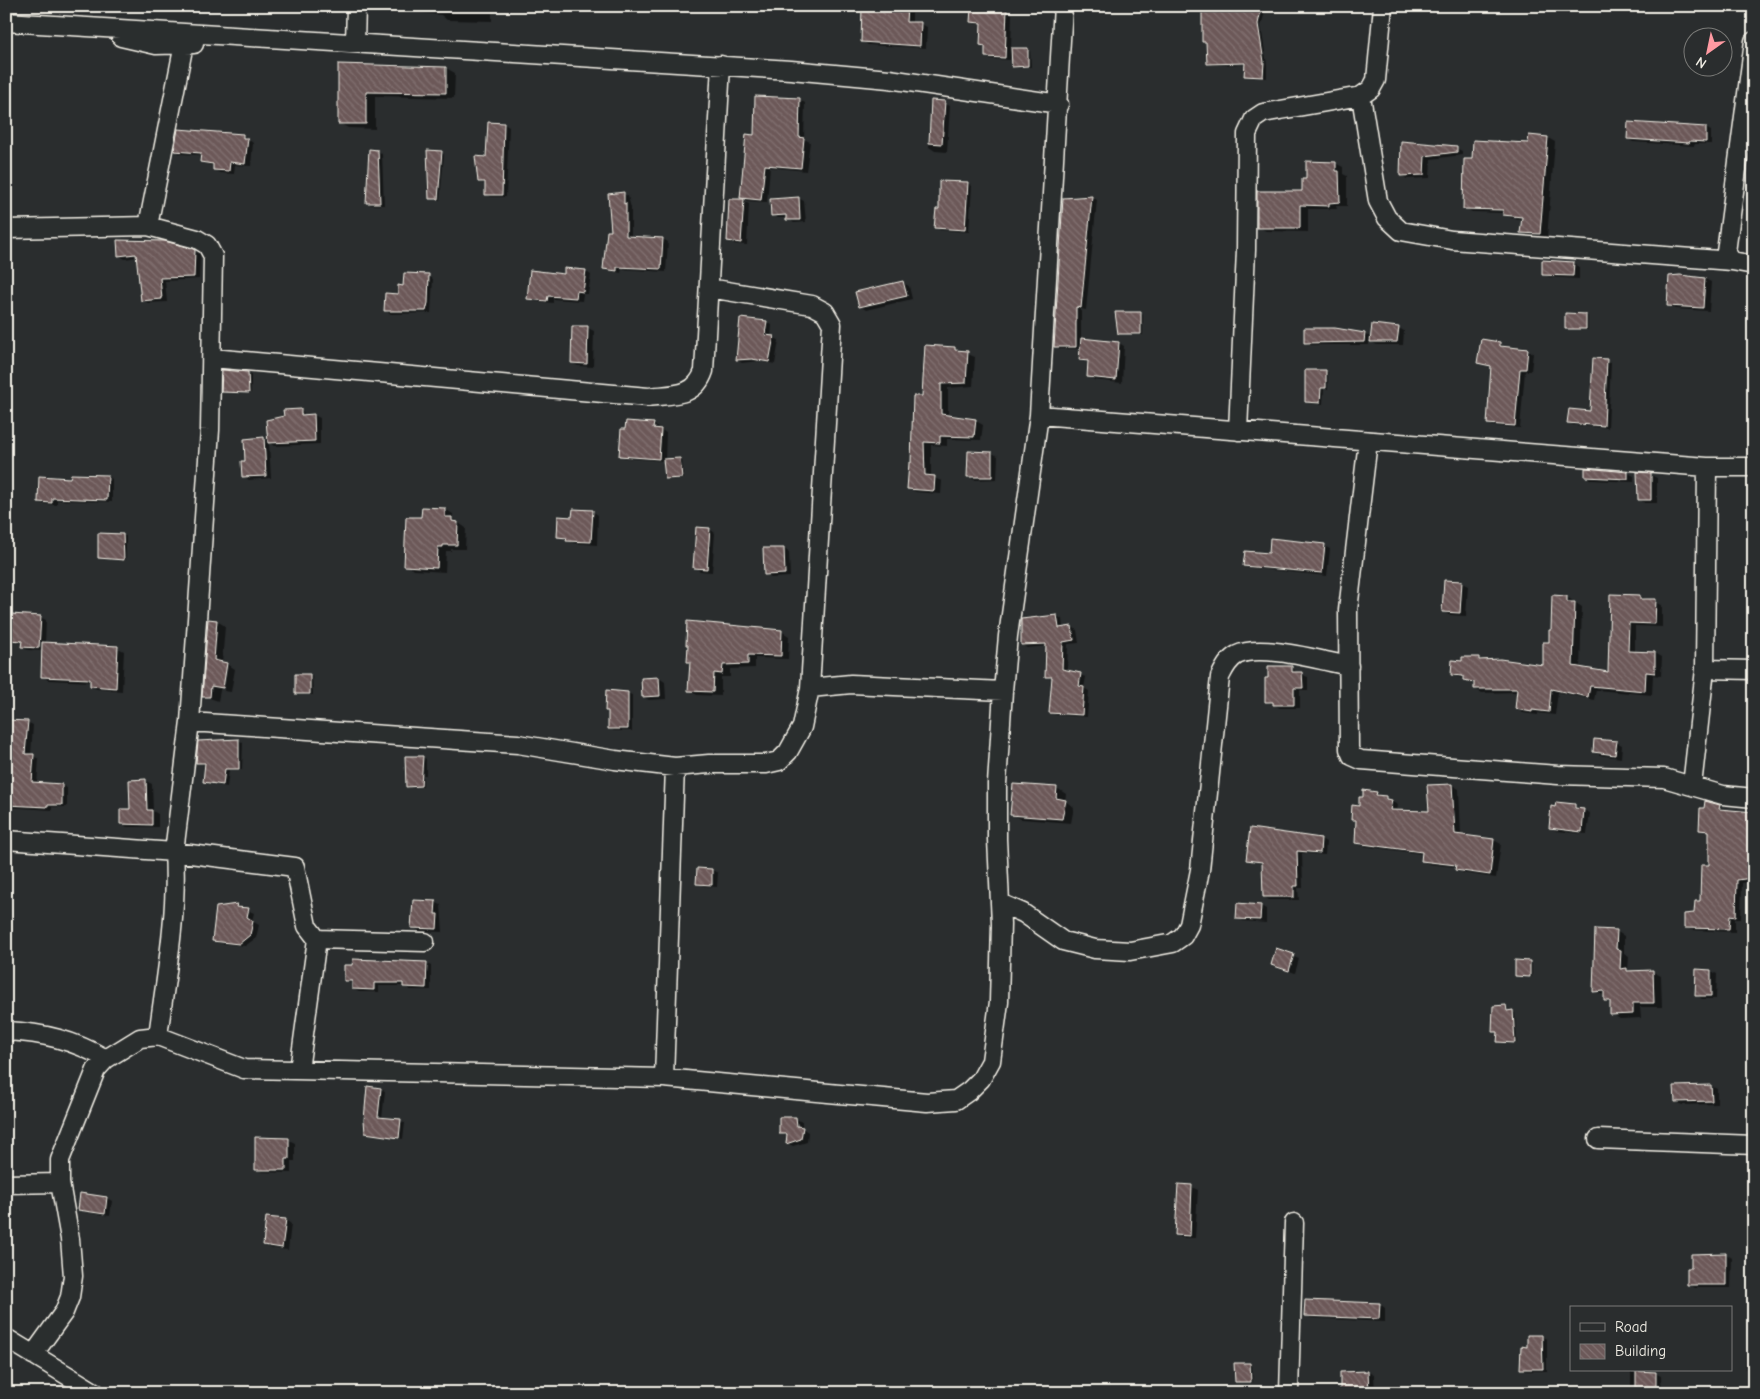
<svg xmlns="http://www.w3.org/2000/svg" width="1760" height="1399" viewBox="0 0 1760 1399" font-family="'Comic Neue',sans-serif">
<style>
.shadow{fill:#0007}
.building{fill:url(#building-back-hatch);stroke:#f4f1e8}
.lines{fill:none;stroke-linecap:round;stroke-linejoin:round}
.street-casing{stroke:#f4f1e8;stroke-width:21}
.street{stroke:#2a2d2e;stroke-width:18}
</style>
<defs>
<pattern id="building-back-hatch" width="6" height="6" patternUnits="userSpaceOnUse" patternTransform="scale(1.25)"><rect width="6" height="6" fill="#6c5959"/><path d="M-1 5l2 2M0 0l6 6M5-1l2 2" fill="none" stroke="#827171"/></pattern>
</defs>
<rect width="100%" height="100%" fill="#2a2d2e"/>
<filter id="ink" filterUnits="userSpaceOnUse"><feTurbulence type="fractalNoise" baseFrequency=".02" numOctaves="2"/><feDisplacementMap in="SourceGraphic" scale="10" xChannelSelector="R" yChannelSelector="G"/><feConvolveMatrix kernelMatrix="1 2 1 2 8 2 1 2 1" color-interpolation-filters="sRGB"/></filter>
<g filter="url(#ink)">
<path class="shadow" d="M389 6H492V21L447 20 441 15 395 10Z
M864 6 906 8 912 11V23L921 24 927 27 926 48 868 45 862 41Z
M1218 6H1270V12H1265L1261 26 1267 65V78L1246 75V64L1212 65 1208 63 1207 44 1203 41 1218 13Z
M1007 11 1012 14 1011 49 1030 51 1031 67 1013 66V53H1011L1010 60 991 59 986 56 987 48 981 45 982 25 971 22Z
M339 66 446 68 455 73 454 98 375 96V129L348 128 339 123Z
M799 99 805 103 804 139 810 142 806 171 770 167 767 202 747 201 741 197 755 136Z
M933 102 944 103 950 106 947 152 935 151 929 147Z
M489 123 504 124 509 127 506 197H491L486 194V184L479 182 487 158Z
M1629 124 1706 128 1711 131V144H1695L1694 146 1633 142 1628 139Z
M243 135 253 143 251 166 235 165 234 174 220 173 214 170V166L201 162 202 155 181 154 175 151Z
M1548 138 1555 142 1547 238 1529 236 1522 232 1523 219 1511 218 1504 213 1472 212 1465 208 1473 161Z
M1402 142 1456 148 1462 151V155L1431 159 1430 178 1407 179 1401 175Z
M378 151 382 154 384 205H371L367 202Z
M428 151 444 154 440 200 430 198Z
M1335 163 1343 167V174L1347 176V206H1336L1337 209H1308V232L1266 231 1258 227 1304 192Z
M968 183 972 186 969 232 940 230 936 227 940 211Z
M623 194 628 196 631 208V237L663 239 668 242 666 272 622 269 621 273 604 269Z
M1092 197 1097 200 1086 310 1081 309V339L1119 343 1124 346 1122 383 1094 380 1088 376 1089 363 1081 359 1082 349H1060L1055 346 1064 199Z
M798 198 804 201 806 222 794 223 788 218H778L772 215Z
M743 201 749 204 747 245 734 244 728 241Z
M119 241 192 250 200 254 199 279 165 281 167 302 148 303 143 300 138 257 125 259 120 256Z
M1574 263 1579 267V279L1549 277 1543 274Z
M585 271 591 275 588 294H583L582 301 553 299V303L534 301 529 298 565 275Z
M428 276 433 279 431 313 391 314 386 311 405 287Z
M1670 277 1705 279 1711 282 1709 311 1675 309 1669 306Z
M903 283 909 286 912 299 866 310 860 306Z
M1141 313 1143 315V335L1119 333Z
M1586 315 1588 316V330L1566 328Z
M767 322 772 325 771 337 779 340 775 364 759 361 742 363 737 360Z
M573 327 588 328 594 331 593 367 578 366 572 363Z
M1399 328 1404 331 1403 345H1377L1369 341V345H1310L1305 342 1364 334 1372 338Z
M1500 343 1505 348 1527 350 1533 353 1531 371H1525L1520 428 1493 426 1488 423 1492 367 1478 363Z
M926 346 955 349 975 357 973 386 948 388V416L976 421 983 425 981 440 947 439V446L931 445V477L942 481 941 494 916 492 908 488 923 397Z
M1594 359 1611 363 1608 428 1573 425 1568 423 1592 413Z
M223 371 251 375V393L223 391Z
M1325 371 1328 372V389H1324L1323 404 1308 403 1306 402Z
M301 410 306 416 314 415 320 418V444L275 446 269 443 271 478 249 480 243 476 247 462 264 438 269 441 285 417Z
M653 424 666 433 665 460H682L684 479 666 478 665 461 626 458 620 455Z
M992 453 998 456 997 479 974 480 969 476Z
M1586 470 1628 473 1634 476V482L1592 480 1586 477Z
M1651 475 1657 478V503H1645L1639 500Z
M108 476 112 479V502L57 500V505L44 504 39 501 72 479Z
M445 509 453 514V519L466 528 465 549H451V551H446L445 572 414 570 406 565 423 519Z
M592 511 598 515 597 545 574 543 559 536 574 518Z
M710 529 715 533 712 572 700 571 694 567Z
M99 535 126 536V560L99 557Z
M1324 546 1330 549 1327 576 1251 568 1245 565 1270 554Z
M784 549 789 552 790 577 771 578 765 574Z
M1445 581 1462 583 1468 586 1466 616 1449 615 1444 612Z
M1639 596 1662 605V627L1635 626V653H1655L1662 657 1661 676 1653 675 1652 695 1596 690 1594 700 1558 692 1555 715 1538 713V715L1523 713 1516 709 1518 692 1482 693 1475 689V684L1453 675V662L1479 658 1483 661 1544 666 1552 631 1567 597 1582 607 1580 668 1609 673Z
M1057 616 1062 619 1063 628 1072 627 1077 630 1079 643 1068 644 1067 672 1086 677 1084 688 1089 691 1087 717 1056 715 1050 712 1052 679 1047 676V646L1027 648 1022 645Z
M40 617 46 620 45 644 118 648 124 651 122 691 97 689 91 686V682L48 680 42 676 43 651 28 650 22 647 23 643 11 639Z
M217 621 225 626 222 663 227 664 235 669 231 692 224 691 228 665H225L218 701 204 696Z
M781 631 789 636 788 659 755 658V668L730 669V677H721V696L697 695 690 691 692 663 689 661Z
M1292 668 1298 673 1308 677V690H1300V708H1280L1266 701Z
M309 675 312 676 313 695 297 694Z
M659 678 665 682 666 699 649 700 643 697Z
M627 693 632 695V731H614L610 728 609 712 606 710Z
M27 722 33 725 31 755 39 759 37 784 61 785 67 788V807H52V810L6 807V728Z
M239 740 243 743 242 770H229L227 787 204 782 206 765 197 762Z
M1616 742 1622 745 1621 758 1600 755 1594 752Z
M423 757 426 759V775H423V787H409L407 786 406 758Z
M146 781 152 784 153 811 158 814V827H127L121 823 131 811Z
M1452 785 1459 789 1461 836 1494 840 1501 844 1496 878 1463 873 1457 869V867L1429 864 1422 861 1423 854 1363 846 1356 843 1357 822 1353 819 1360 807 1376 793 1398 805 1397 811 1430 812 1429 786Z
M1057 788 1066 794 1065 801 1074 807 1071 823 1021 819 1012 814Z
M1575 806 1590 813 1587 834 1556 831 1551 828Z
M1719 806 1725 810 1754 813V881L1742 883 1741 919H1735V932L1691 930 1685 927 1696 915 1701 903 1710 866V833L1700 829Z
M1321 839 1326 842 1325 855 1302 853 1303 888H1298L1299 900H1269L1264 897V864L1248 859Z
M712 870 718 873 717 887 704 886 698 883Z
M435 902 441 905 443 932 419 931 413 927Z
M236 905 254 913 252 921 259 925 256 938 245 946 219 943 214 940Z
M1261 906 1266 909V923L1243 921 1238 918Z
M1616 931 1624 936V953L1629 956 1628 971 1653 972 1661 976 1662 1007H1640L1641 1018 1620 1019 1612 1014 1611 1004 1605 1000V996L1595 991Z
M1277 950 1299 959 1295 973 1273 965Z
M1530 962 1532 964V977L1516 976Z
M426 963 431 966V990H410L404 986H379V992H359L353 989 354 984 345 981Z
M1711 971 1717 974 1716 999H1702L1697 995Z
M1506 1006 1509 1012 1515 1013 1517 1043H1501L1499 1042V1033L1493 1031 1494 1007Z
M1750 1059 1754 1060V1076L1749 1074Z
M1711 1086 1717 1089V1104L1682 1105 1676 1102Z
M380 1089 385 1091 382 1119 405 1123 403 1139 366 1133Z
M796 1119 802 1122V1128L808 1132 807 1142 793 1146 787 1143 788 1136 780 1133Z
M289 1140 295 1143V1161H291V1173L262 1172 256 1169Z
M1179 1186 1192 1187 1198 1190 1195 1238H1182L1176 1234Z
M107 1198 112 1201 110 1216 85 1212 79 1209Z
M286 1220 291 1224 288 1250 270 1248 264 1244Z
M1726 1254 1732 1258 1731 1288H1694L1688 1284Z
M1380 1304 1385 1308V1322L1311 1318 1305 1315Z
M1542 1337 1547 1339V1371H1526L1522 1368 1528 1348Z
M1747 1337 1754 1338V1372L1745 1368Z
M1250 1364 1252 1366 1253 1382 1236 1381Z
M1368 1372 1374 1375 1375 1393H1342Z
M1631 1373H1655L1661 1376 1662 1393H1631Z"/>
<path class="building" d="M862 6 907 7 906 22H921L920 46 861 42Z
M1217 6H1262L1258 24 1264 62 1263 77 1244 76 1245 63 1207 64 1206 42H1202V11L1217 12Z
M971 8 1007 10 1005 58 985 57V46L980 45 981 23 970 22Z
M1011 48H1028V66L1012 67Z
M338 64 446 67V93L366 92V124H338Z
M755 96 800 98 799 137 804 138 801 168 765 165 761 200 740 198 746 134 754 135Z
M931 100 945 101 942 144 929 143Z
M488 122 504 123 502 195H485V182H478L475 156 486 157Z
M1628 122 1706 127V142L1690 141 1689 143 1627 139Z
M178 129 243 134V138H248L245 164 230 162 229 171 213 170V164L200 162 201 153 174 151Z
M1529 135 1548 137 1540 234 1520 233 1522 217 1503 215V210L1463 209 1464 159H1472L1473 140 1528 143Z
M1401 141 1457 146V152L1425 156 1424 175 1400 176Z
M369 149 378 150 380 203H366Z
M427 150 442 151 438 199H429Z
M1306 161 1336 162V171H1339L1340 202 1329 203V206L1300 205V228H1257V191H1302V179H1306Z
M939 181 968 182 965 230 934 228 936 209H939Z
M624 192V204L626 203V236L663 238 661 269 617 267V271L603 269 607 231H611L608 194Z
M1092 196 1081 308 1076 307V347H1054L1063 198Z
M799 197 800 220H786V215L771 216 770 199Z
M729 199H744L741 243 727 241Z
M117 240 165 241 193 249 195 250 194 277 160 278 162 299 141 301 136 254 118 256Z
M1542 260 1574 262 1573 276 1542 275Z
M564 268 586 270 583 292 577 291 576 298 548 296 547 301 527 299 530 270 564 274Z
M404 273 429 274 428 303 426 311H384L385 293 398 294V285L403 286Z
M1680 275 1705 278 1703 308 1667 306 1669 276Z
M903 281 907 296 859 307 855 292Z
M1115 312H1141V334H1118Z
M1565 313 1586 314V329H1565Z
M740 318 767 321 765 335 774 336 769 362 752 359 736 360Z
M1372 324 1399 327 1397 342H1370Z
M572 326H588L587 364 571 363Z
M1304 328H1335L1365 333 1364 342 1304 343Z
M1081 338 1119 342 1116 380 1087 377 1088 361 1079 360Z
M1481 339 1500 342V346L1528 349 1526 369H1520L1515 426 1487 424 1491 366 1477 363Z
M925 345 955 347V350L968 351 966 383 941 384V414L976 419 974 437 940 436V443L924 442 925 475 935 476 934 491 907 489 909 463H911L913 396H922Z
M1593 358 1607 359 1604 426 1567 423 1569 409 1590 411Z
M222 370 248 372 249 393 221 392Z
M1305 370H1326V388H1321L1320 403 1305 402Z
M301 409V415L314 414 315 441 268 443 266 420 284 416 283 410Z
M626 421 654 423 653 428 661 429 659 459 619 456 621 429H625Z
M264 437 266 476 242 477 241 461H245L244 439Z
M968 451 992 452V477H967Z
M680 458 682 478 665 479 663 459Z
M1585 468 1628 472V479L1585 477Z
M1637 472 1651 473V500H1638Z
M71 474 108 475 107 500 52 498V503L38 502 39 476 70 478Z
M422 507 445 508V517H452V521L458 522 457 545H443V547H438L437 568 404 566 406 517H421Z
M573 509 593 510 591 542 566 541 567 538 557 537 558 516 572 517Z
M696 527 710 528 707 569 693 568Z
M98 533 123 534 124 560 98 558Z
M1270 538 1325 544 1322 573 1243 566 1245 551 1269 553Z
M763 548H784L785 574 764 575Z
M1444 580 1462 581 1460 613 1442 612Z
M1610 594 1640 595V599H1656L1655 624 1629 623 1628 651 1655 652V673L1646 672 1645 691 1590 686 1588 697 1551 689 1549 712 1532 710V712L1515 709 1517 689H1474V682L1463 680V676L1451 675 1452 660 1462 661V657H1479V660L1500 659 1543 665V642H1549V630H1551L1552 595 1567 596V602H1575L1573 666 1608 672Z
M11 614 41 616 39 648 21 647 22 641 10 640Z
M1057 615 1059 628 1072 626 1074 640 1063 642 1062 669 1081 673 1079 686 1084 687 1082 715 1049 713 1052 677H1045L1046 644 1021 645V619Z
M208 619 217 620 214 660 227 663 223 688 211 686 210 697H202Z
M687 621 782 630 781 656 748 655V664L723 665 722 674 714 673 713 692 688 691 690 662H687L688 645H686Z
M42 642 118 646 116 688 90 686V679L41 677Z
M1268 666H1292V672H1302L1303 688H1294V705H1273V702H1265V678H1268Z
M295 674H310V694H295Z
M659 677 660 696 642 697 641 678Z
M606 690 628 692V729H608V711H605Z
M6 720 28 721 25 754H34L32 782 62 784V805H47V807L6 805Z
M239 739V769H225L223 785 203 782 205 763H196L198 741Z
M1594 739 1617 741 1615 755 1593 752Z
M405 756H423L421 786 406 787Z
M146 779 147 810H152V825L120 824V809H130L129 780Z
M1013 784 1057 787 1056 798 1066 800 1062 819 1010 815Z
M1452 784 1455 834 1494 839 1490 875 1455 870 1456 865 1421 861 1422 852 1355 843 1356 820H1351L1352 805 1359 806V797H1363V790L1377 792 1376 795 1386 796V799L1392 800 1390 810 1429 811 1427 785Z
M1705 801 1720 805 1719 809 1754 812 1752 878 1737 880 1736 917 1730 916 1729 929 1684 928V914L1694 913 1695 901H1700L1701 865H1709V831L1699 830 1700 808H1704Z
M1556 802 1575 804V808L1584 809 1582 832 1549 828 1551 806 1555 807Z
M1250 828 1321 838 1320 853 1297 851 1298 886H1294V897H1263L1262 862 1246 860Z
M697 868 712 869V885L696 884Z
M413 900 436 901 435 914H438L437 929 411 928Z
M1237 903 1261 905 1260 920 1236 919Z
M237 904 236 907 249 908 247 917 253 921 250 935 239 944 212 941 216 907Z
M1595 929 1617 930 1616 949 1621 950 1620 969 1627 968V971L1653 970 1654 1003H1633V1014L1610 1015V1001H1604V991L1593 992Z
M1276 948 1294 954 1289 971 1271 965Z
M353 959 427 962 426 988 403 987V983H374V990L352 989V981H344V965H352Z
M1515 960 1530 961V977L1515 976Z
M1696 969 1711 970V996H1695Z
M1506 1005 1507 1011 1513 1010 1515 1043 1497 1042 1498 1032H1492L1493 1006Z
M1711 1085 1712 1101 1675 1102 1674 1086Z
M367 1086 381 1088 378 1117 401 1119 399 1138 365 1133 364 1120Z
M779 1117H796L797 1126 803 1127 801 1139 786 1144 787 1134H779Z
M255 1137 289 1138V1159H286V1170H255Z
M1178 1184 1192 1185 1190 1236 1175 1235Z
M80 1193 107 1197 105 1214 78 1210Z
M266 1217 286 1219 282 1248 263 1245Z
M1726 1253V1285H1687V1268H1691V1254Z
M1305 1300 1380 1303 1379 1319 1304 1316Z
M1527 1335H1542L1543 1369H1520L1521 1346 1527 1347Z
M1234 1363H1250L1251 1382H1235Z
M1368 1371 1369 1393H1340V1372Z
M1636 1371 1656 1372V1393H1636Z"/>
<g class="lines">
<g class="street-casing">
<path id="street" d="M6 22 791 70 889 79 1059 104
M121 37 156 45 194 44
M1754 41 1726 252 1732 261 1754 265
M355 43 356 6
M1361 96 1378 201 1387 218 1401 231 1452 240 1732 261
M148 226 184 44
M6 229 148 226 197 239 207 245 213 256 210 430 190 722 174 852 6 840
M709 288 812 305 825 312 832 324 810 688
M212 358 648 397C672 394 695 398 704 371L721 65
M1039 415 1707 467H1754
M1238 431 1246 250 1247 134 1254 119 1263 113 1361 96 1371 89 1376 80 1383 6
M1368 441 1348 610 1349 749 1352 756 1361 760 1558 775 1664 778 1723 795 1754 798
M1707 467 1705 669 1754 670
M190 722 518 744 615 760 675 767 709 764H766L779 761 788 752 802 727 810 688 851 684 1003 691
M1692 786 1705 669
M1000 903 1023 913 1063 941 1095 949 1130 951 1173 943 1183 936 1189 925 1200 870 1220 677C1224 669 1228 660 1237 655 1260 643 1323 661 1349 666
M6 1031C43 1033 74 1040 106 1059
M158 1036C166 975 178 913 174 852L295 867 307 926 317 939 425 942
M299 1070 317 939
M664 1078 927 1102 956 1100 969 1091 981 1079 991 1061 999 1002 1001 924 997 839V784L1003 691 1008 636 1039 415 1063 6
M1598 1139 1754 1145
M6 1184 60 1183
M6 1338 96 1393
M33 1355 64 1312 70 1297 73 1276 70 1239 60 1183V1160L96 1070 106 1059 140 1038 158 1036 244 1069 664 1078 675 767
M1289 1393 1294 1223"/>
</g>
<use href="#street" class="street"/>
</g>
</g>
<rect width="1760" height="1399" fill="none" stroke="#2a2d2e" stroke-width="25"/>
<rect x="12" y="12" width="1735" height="1374" fill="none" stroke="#f4f1e8" stroke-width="2" filter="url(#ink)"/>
<rect x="1570" y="1306" width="162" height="65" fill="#2a2d2e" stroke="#7b7b78"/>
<rect x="1580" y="1323" width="25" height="8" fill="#2a2d2e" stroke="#7b7b78"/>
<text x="1615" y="1332" font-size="15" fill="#f4f1e8">Road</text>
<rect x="1580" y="1344" width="25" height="15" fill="url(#building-back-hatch)" stroke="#7b7b78"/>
<text x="1615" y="1356" font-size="15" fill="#f4f1e8">Building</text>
<g transform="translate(1708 52) rotate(213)"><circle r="24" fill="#2a2d2e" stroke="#7b7b78"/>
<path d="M0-4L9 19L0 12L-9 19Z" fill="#ff9aa2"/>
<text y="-8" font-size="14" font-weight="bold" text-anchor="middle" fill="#f4f1e8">N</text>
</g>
</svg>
